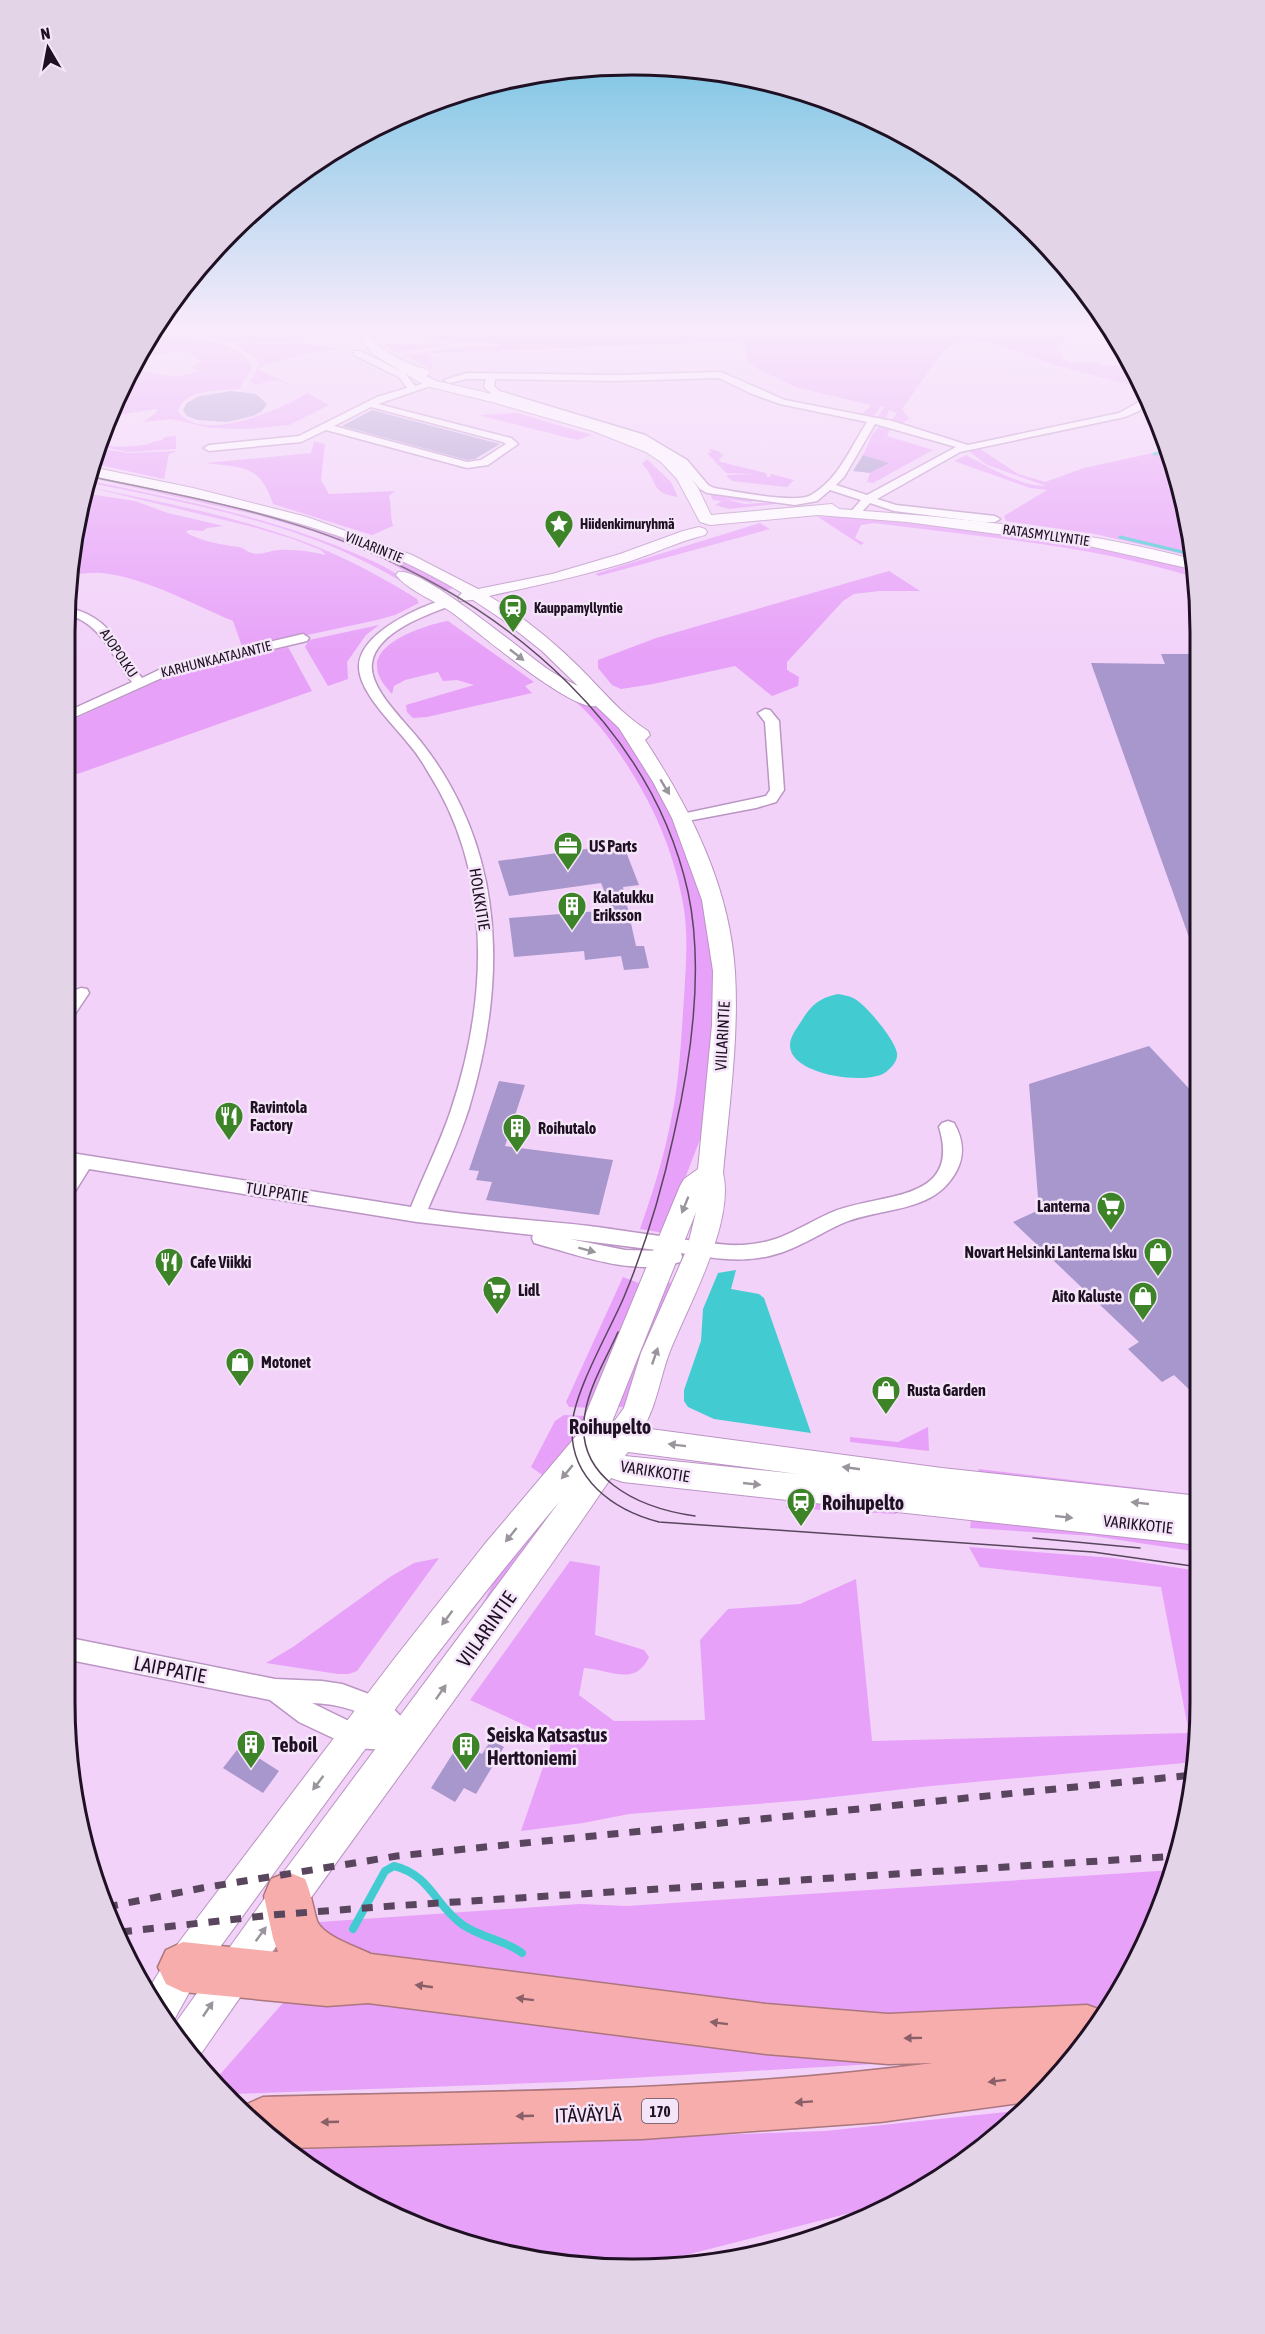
<svg xmlns="http://www.w3.org/2000/svg" width="1265" height="2334" viewBox="0 0 1265 2334" font-family="'Asap Condensed',sans-serif">
<style>
.green{fill:#e7a1f8}
.water{fill:#42ccd2}
.lines{fill:none;stroke-linecap:round;stroke-linejoin:round}
.stream-far1{stroke:#42ccd2;stroke-width:3}
.stream{stroke:#42ccd2;stroke-width:8}
.building{fill:#a897cc}
.street-casing{stroke:#bb95c4;stroke-width:3}
.secondary-casing{stroke:#bb95c4;stroke-width:2}
.highway-casing{stroke:#ab767c;stroke-width:3}
.street{fill:#fff;fill-rule:evenodd}
.secondary{fill:#fff;fill-rule:evenodd}
.highway{fill:#f6adac;fill-rule:evenodd}
.tram{stroke:#59465e;stroke-width:1.5}
.rail{stroke:#59465e;stroke-width:7;stroke-dasharray:11 11;stroke-linecap:butt}
.oneway{fill:#9a949c}
.oneway2{fill:#8a5f68}
.labels{text-anchor:middle;dominant-baseline:central;stroke-width:5;stroke-linejoin:round;paint-order:stroke}
.far-poi-label{font-size:14px;font-weight:bold;fill:#1f1123;stroke:#f5e5f9;text-anchor:start}
.far-street-label{font-size:14px;fill:#1f1123;stroke:#f5e5f9}
.shield{fill:#f5e5f9;stroke:#5f5163;stroke-width:1.5}
.shield-label{font-size:15px;font-weight:bold;fill:#1f1123}
.poi-label{font-size:16px;font-weight:bold;fill:#1f1123;stroke:#f5e5f9;text-anchor:start}
.street-label{font-size:16px;fill:#1f1123;stroke:#f5e5f9}
.quarter-label{font-size:20px;font-weight:bold;fill:#1f1123;stroke:#f5e5f9}
.near-poi-label{font-size:20px;font-weight:bold;fill:#1f1123;stroke:#f5e5f9;text-anchor:start}
.near-street-label{font-size:20px;fill:#1f1123;stroke:#f5e5f9}
.rim{fill:none;stroke:#1f1123;stroke-width:3}
</style>
<rect width="100%" height="100%" fill="#f2d2f9"/>
<path class="green" d="M156 329H345L346 334C306 338 263 347 222 341 206 339 174 325 159 333 185 340 242 337 252 368L239 389C219 391 185 388 178 411 199 445 282 410 307 393L329 405 289 425 246 429 211 428 171 419 143 422 156 413 157 409 110 416 123 381 136 360 141 361 143 371 176 377 200 371 193 369 192 366 201 362C188 346 169 352 152 356L144 353 164 347 147 343Z
M371 329H566L569 333 611 329H1096L1093 333 1065 336 1067 339 1054 347 1062 354V358L1071 363 1093 362 1106 366 1124 365 1127 359 1142 388 1058 366 994 343 964 340 944 350 902 409 909 419 902 423 892 420 897 413 889 410 886 419 878 417 884 407 881 406 873 417 861 415 871 405 798 388 756 368 749 363 746 356 744 341 431 353 432 370 405 355 473 346H499L501 344 425 339Z
M382 343 452 345 395 352Z
M239 344H310L336 349 307 353 262 366 259 370 289 384 275 380 255 385 250 382 259 366 256 358 235 345Z
M517 413 592 435 577 440 479 415Z
M881 425 895 428 889 431 887 436 933 450 873 483 867 482 870 473 888 463 863 455 873 433Z
M176 436V449L128 452 99 446 101 441 102 444C119 448 128 447 143 445 150 444 154 441 162 440L165 437Z
M314 441 325 444 321 480 329 494 395 491 389 496C392 508 390 517 393 526L372 535 273 504C260 464 243 468 206 463L311 453Z
M98 448 128 453 177 451 169 454 164 479 95 464 92 465Z
M979 448 1018 474 1045 482 1084 468 1167 450 1195 557 1095 534 1006 521 1004 516 1047 490 1030 488 954 461 966 455C987 466 1021 487 1046 486L987 465 970 452Z
M709 449 718 451 723 455 719 460 721 462 766 473 767 477H770L771 474 794 480 787 487 732 481 726 475 752 474 726 473 707 453H711Z
M647 459 671 482 678 497C648 493 659 480 642 464Z
M89 472 277 515 381 550 457 587 441 592 380 557 316 532 257 515 87 477Z
M86 480C177 499 269 516 354 553 372 561 395 569 408 585 375 566 340 548 304 536 234 511 158 497 85 482Z
M84 486C161 502 242 517 315 546 351 560 385 579 417 599L419 603 395 615 377 620 243 649 233 621C192 604 147 578 102 573 91 572 80 574 69 575L79 516 85 513 80 510 83 493 135 501 168 513 224 526 207 528 203 531 189 530 186 532C198 541 224 545 239 547 244 548 247 552 252 553 260 556 271 550 280 550 296 549 311 552 326 555L321 550 293 539 253 527Z
M712 493 760 500 749 502 725 499 745 504 777 502 776 504 729 509 715 505 722 501 713 500 710 494Z
M839 516 1070 540 1196 569V578C1092 545 981 537 874 523L861 525 855 538 864 543 861 545 818 517Z
M760 523 770 529 599 576 595 574Z
M889 571 920 591H879L854 594 843 601 787 662V670L799 677 798 686 772 696 735 666 653 684 621 689 612 685 598 668V660L656 638Z
M448 621 534 682 525 686 532 693 427 717 413 718 407 712 406 705 474 685 457 680 443 681 438 672 405 680 394 686 392 694C385 686 377 677 377 666 376 641 428 624 448 621Z
M379 625 366 635 347 662 348 679 328 686 305 647 309 640Z
M288 647 312 691 66 778V723L171 675Z
M564 693 590 703 615 722 659 783 694 862 712 946 715 1009 704 1129 664 1233 640 1229C653 1192 665 1154 672 1115 680 1077 681 1036 684 998 686 965 689 930 682 898 673 851 655 809 629 768 611 740 592 712 564 693Z
M623 1277 641 1284 596 1408 569 1407 566 1402Z
M666 1282 672 1283 633 1376V1391L625 1407H619L617 1405Z
M564 1415 585 1416V1426L548 1479 531 1467 555 1421Z
M928 1427 929 1451 850 1442V1437L898 1442Z
M978 1469 1199 1495V1498L980 1472Z
M787 1499 898 1504 896 1514 786 1508Z
M550 1507 557 1511 438 1668 480 1609 501 1568Z
M978 1515 1199 1537V1552L1093 1536 970 1528 971 1521Z
M969 1547 1113 1558 1199 1571V1738L1195 1762 931 1786 807 1800 629 1814 583 1823 521 1831 553 1738 470 1700 570 1561 600 1566 595 1635 644 1650 649 1657C635 1687 611 1670 584 1668L579 1695 614 1721 705 1720 700 1640 728 1609 800 1604 856 1579 872 1741 1189 1733 1161 1587 980 1567Z
M439 1558 357 1671 349 1674H338L266 1663 293 1647 390 1577 414 1563Z
M1173 1870 1142 1953 1100 2011 972 2022 781 2006 347 1953 318 1926 320 1922 580 1904 627 1906Z
M290 1995H322L926 2061 562 2082 232 2094 216 2079Z
M1025 2110 897 2201 643 2266 486 2250 317 2174 291 2150 825 2131Z"/>
<path class="water" d="M838 994C843 995 850 996 855 999 867 1006 895 1040 897 1053 898 1061 892 1067 886 1072 867 1086 789 1075 790 1045 790 1036 798 1027 802 1020 812 1004 820 998 838 994Z
M736 1270 731 1289 759 1294 764 1298 811 1433 714 1419 688 1407 684 1401V1390L701 1341 703 1309 718 1273Z"/>
<g class="lines">
<path class="stream-far1" d="M1002 329 1006 334
M1154 454 1167 451
M1163 457 1168 456
M1120 537 1195 555"/>
<path class="stream" d="M353 1929 385 1871 394 1866C431 1875 435 1906 463 1925 480 1937 509 1942 522 1953"/>
</g>
<path class="building" d="M232 391 256 394 267 404 262 411 253 416 227 422 197 420 187 416 183 410 187 403 199 396Z
M372 410 500 444 475 459 467 460 342 426Z
M863 455 889 463 870 473 853 471Z
M1161 654H1196L1197 954H1195L1091 663 1165 664Z
M623 844 639 885 623 887 636 946H644L649 968 624 970 621 956 585 960 584 951 514 957 509 918 612 910 601 883 509 896 498 861Z
M1149 1046 1197 1097 1198 1398 1174 1375 1162 1382 1128 1349 1139 1342 1013 1222 1039 1210 1029 1084Z
M499 1081 525 1085 505 1146 613 1160 599 1215 486 1200 492 1182 476 1180 479 1171 469 1170Z
M491 1740 504 1747 476 1794 464 1788 455 1802 431 1788 460 1742 482 1754Z
M240 1746 279 1771 263 1793 223 1768Z"/>
<g class="lines">
<g class="street-casing">
<path id="street" d="M354 351H360L405 373 415 386 431 381 436 384 378 404 511 438 518 444 488 465 467 468 326 430 301 442 209 451 204 448 209 445 299 436 377 397 407 388 399 377 354 355ZM371 407 503 442 506 444 481 460 467 462 334 426Z
M721 372 785 400 892 421 968 445 1119 413 1139 402 1144 405 1139 411 1125 417 960 452 877 499 896 505 995 516 1000 519 995 522H982L894 511 870 503 858 516 854 517 849 514 861 500 830 490 817 501 795 505 707 493 700 489 679 464 637 439 493 395 484 387 486 379H467L449 383 444 380 467 373 615 375ZM719 378 752 394 780 404 867 422C851 447 838 480 811 495 796 504 733 491 714 488L708 485 687 460 645 435 499 391 494 386 495 379 615 381ZM875 424 956 447 867 495 836 485 844 477Z
M449 598 453 599V605C428 614 376 632 372 663 368 689 407 723 421 742 432 756 443 772 451 787 507 887 501 1002 469 1108 458 1143 442 1176 428 1209 484 1218 541 1220 597 1227 627 1231 657 1236 687 1240 705 1242 724 1246 742 1245 781 1243 797 1228 830 1213 876 1192 963 1205 939 1127L942 1123 948 1121 954 1123C963 1139 965 1154 957 1170 934 1215 881 1206 841 1224 813 1237 790 1254 758 1258 732 1262 706 1257 681 1253L682 1257 680 1262C635 1276 584 1257 541 1245L534 1243 532 1238 533 1235 417 1222 89 1169 71 1198 65 1200V1178L72 1167 65 1166V1152L411 1207C424 1174 440 1143 451 1110 488 999 493 873 428 772 422 761 415 751 407 742 392 723 358 691 359 666 360 632 421 606 449 598ZM570 1239 664 1251 625 1250Z
M66 607C114 618 114 644 142 678L167 666 303 634 309 638 307 641 175 672 66 721V712L132 682C111 656 102 623 66 614Z
M765 709 770 710 779 721 784 790 776 802 756 808 682 822 677 821 675 818 677 815 766 796 770 790 765 722 758 713Z
M81 988 87 989 89 993 71 1020 65 1021C65 1008 66 992 81 988Z
M65 1637 275 1679 322 1681 342 1684 385 1700 415 1731 418 1739 415 1747 406 1751 354 1748 299 1722 270 1700 65 1659ZM312 1703C334 1704 362 1709 377 1725L355 1724Z"/>
</g>
<g class="secondary-casing">
<path id="secondary" d="M352 329H364C379 352 403 362 428 370L430 373 426 376 436 381 509 398 639 437 671 456 684 468 698 488 711 515 832 504 839 509C960 518 1079 529 1196 560V570L1089 546 907 522 818 515 710 525 700 522 677 479 661 462 646 452 593 431 492 402 426 386 373 354Z
M91 467 193 488 307 517 412 555 478 589 552 574 620 554 683 531 699 527 705 529 707 532 705 535C676 542 649 556 621 564 577 577 534 586 489 596 522 616 553 641 580 668 602 690 621 714 648 731L650 735 645 740C691 810 730 887 735 972 739 1038 729 1107 723 1173 735 1222 689 1304 670 1351 660 1377 657 1405 643 1428L942 1468 1199 1496V1545L623 1482 611 1478C477 1675 331 1864 196 2061L182 2048 172 2028 277 1881 560 1501C431 1654 314 1819 196 1980L174 2020 168 2022 150 1987 170 1954 394 1659 484 1545 577 1435 680 1186 684 1179 698 1169 712 1025 713 971 702 900 672 818 653 782 619 728 596 706C572 712 477 631 454 614 438 602 407 590 396 575L398 572C422 566 524 653 549 670 558 676 568 681 578 686L542 651 503 620 473 600 460 601 458 597 462 593C350 524 214 502 88 475ZM696 1212 687 1249 641 1353 624 1408 610 1427ZM628 1452 798 1474 625 1456Z"/>
</g>
<g class="highway-casing">
<path id="highway" d="M288 1872 305 1879C311 1893 313 1907 317 1921 323 1936 357 1947 371 1954L766 2004 888 2014 1087 2005 1101 2010 1035 2101 880 2122 642 2139 290 2148 245 2105 263 2097C486 2091 712 2092 933 2063L888 2064 766 2054 368 2003 327 2006 183 1992 166 1984 158 1967 166 1950 183 1942 278 1952 273 1938 264 1896 271 1879Z"/>
</g>
<use href="#street" class="street"/>
<use href="#secondary" class="secondary"/>
<use href="#highway" class="highway"/>
<path class="tram" d="M87 476C181 495 277 512 365 550 513 612 652 730 688 892 704 967 691 1060 674 1134 662 1190 646 1244 624 1297 610 1330 573 1393 572 1427 570 1479 613 1510 659 1522L1093 1552 1199 1567
M618 1332C607 1357 592 1381 586 1408 570 1478 639 1508 695 1516
M1033 1538 1140 1548"/>
<path class="rail" d="M107 1907 202 1888 397 1856 1193 1775
M121 1932 272 1915 392 1906 1178 1856"/>
</g>
<defs><path id="oneway-solid" d="M-6-.8H1V-3.2L6.5 0L1 3.2V.8H-6Z" transform="scale(1.5)"/></defs>
<g class="oneway">
<use href="#oneway-solid" transform="translate(517 655) rotate(38)"/>
<use href="#oneway-solid" transform="translate(665 787) rotate(59)"/>
<use href="#oneway-solid" transform="translate(685 1205) rotate(112)"/>
<use href="#oneway-solid" transform="translate(587 1250) rotate(15)"/>
<use href="#oneway-solid" transform="translate(655 1356) rotate(-71)"/>
<use href="#oneway-solid" transform="translate(677 1445) rotate(-173)"/>
<use href="#oneway-solid" transform="translate(851 1468) rotate(-172)"/>
<use href="#oneway-solid" transform="translate(567 1472) rotate(130)"/>
<use href="#oneway-solid" transform="translate(752 1484) rotate(6)"/>
<use href="#oneway-solid" transform="translate(1140 1503) rotate(-174)"/>
<use href="#oneway-solid" transform="translate(1064 1517) rotate(6)"/>
<use href="#oneway-solid" transform="translate(511 1535) rotate(129)"/>
<use href="#oneway-solid" transform="translate(447 1618) rotate(127)"/>
<use href="#oneway-solid" transform="translate(441 1692) rotate(-55)"/>
<use href="#oneway-solid" transform="translate(318 1783) rotate(127)"/>
<use href="#oneway-solid" transform="translate(261 1934) rotate(-54)"/>
<use href="#oneway-solid" transform="translate(208 2009) rotate(-56)"/>
</g>
<g class="oneway2">
<use href="#oneway-solid" transform="translate(424 1986) rotate(-172)"/>
<use href="#oneway-solid" transform="translate(525 1999) rotate(-173)"/>
<use href="#oneway-solid" transform="translate(719 2023) rotate(-173)"/>
<use href="#oneway-solid" transform="translate(913 2038) rotate(179)"/>
<use href="#oneway-solid" transform="translate(997 2081) rotate(173)"/>
<use href="#oneway-solid" transform="translate(804 2102) rotate(176)"/>
<use href="#oneway-solid" transform="translate(525 2116) rotate(178)"/>
<use href="#oneway-solid" transform="translate(330 2122) rotate(178)"/>
</g>
<linearGradient id="sky" x2="0" y2="1"><stop stop-color="#65bedf"/><stop offset="0.5" stop-color="#f9ebfc"/><stop offset="1" stop-color="#f9ebfc" stop-opacity="0"/></linearGradient>
<rect width="1265" height="656" fill="url(#sky)"/>
<defs>
<g id="sight-pin" transform="scale(1.5)"><path d="M0 17L-7.5 6A9.5 9.5 0 1 1 7.5 6Z" fill="#3d8429" stroke="#f5e5f9"/><path d="M0-6L1.8-2.2L6-1.7L2.9 1.2L3.7 5.4L0 3.3L-3.7 5.4L-2.9 1.2L-6-1.7L-1.8-2.2Z" fill="#fff"/></g>
<g id="station-pin" transform="scale(1.5)"><path d="M0 17L-7.5 6A9.5 9.5 0 1 1 7.5 6Z" fill="#3d8429" stroke="#f5e5f9"/><path d="M-3-6H3Q5-6 5-4V2Q5 4 3 4L4.5 6H3L1.5 4h-3L-3 6H-4.5L-3 4Q-5 4-5 2V-4Q-5-6-3-6ZM-3.5-4v3h7v-3ZM-3.5 1v1.5H-2V1ZM2 1v1.5H3.5V1Z" fill="#fff"/></g>
<g id="office-pin" transform="scale(1.5)"><path d="M0 17L-7.5 6A9.5 9.5 0 1 1 7.5 6Z" fill="#3d8429" stroke="#f5e5f9"/><path d="M-6-3h4V-5.5h4V-3h4V5H-6ZM-1-4.5V-3h2v-1.5ZM-6 0V1H6V0Z" fill="#fff"/></g>
<g id="building-pin" transform="scale(1.5)"><path d="M0 17L-7.5 6A9.5 9.5 0 1 1 7.5 6Z" fill="#3d8429" stroke="#f5e5f9"/><path d="M-4-6H4V6H1V3H-1V6H-4ZM-2.5-4.3h1.7v1.8h-1.7ZM.8-4.3h1.7v1.8H.8ZM-2.5-1h1.7V.8h-1.7ZM.8-1h1.7V.8H.8Z" fill="#fff"/></g>
<g id="restaurant-pin" transform="scale(1.5)"><path d="M0 17L-7.5 6A9.5 9.5 0 1 1 7.5 6Z" fill="#3d8429" stroke="#f5e5f9"/><path d="M-5-6h1v4h1v-4h1v4h1v-4h1v5L-1.5 .5V6h-2V.5L-5-1ZM5-6V6H3V1.5H1.5Q1.5-4 5-6Z" fill="#fff"/></g>
<g id="supermarket-pin" transform="scale(1.5)"><path d="M0 17L-7.5 6A9.5 9.5 0 1 1 7.5 6Z" fill="#3d8429" stroke="#f5e5f9"/><path d="M-6-5.5h2.5l.6 2H6L4.5 2H-2.5L-4.4-4H-6ZM-1.5 3.2a1.3 1.3 0 1 0 .1 0ZM3 3.2a1.3 1.3 0 1 0 .1 0Z" fill="#fff"/></g>
<g id="shop-pin" transform="scale(1.5)"><path d="M0 17L-7.5 6A9.5 9.5 0 1 1 7.5 6Z" fill="#3d8429" stroke="#f5e5f9"/><path d="M-5-2.5h2.3a2.7 3.5 0 0 1 5.4 0H5L5.5 6h-11ZM-1.5-2.5h3a1.5 2.3 0 0 0-3 0Z" fill="#fff"/></g>
</defs>
<g fill-rule="evenodd">
<use href="#sight-pin" x="559" y="524"/>
<use href="#station-pin" x="513" y="608"/>
<use href="#office-pin" x="568" y="846"/>
<use href="#building-pin" x="572" y="906"/>
<use href="#restaurant-pin" x="229" y="1116"/>
<use href="#building-pin" x="517" y="1128"/>
<use href="#supermarket-pin" x="1111" y="1206"/>
<use href="#shop-pin" x="1158" y="1252"/>
<use href="#restaurant-pin" x="169" y="1262"/>
<use href="#supermarket-pin" x="497" y="1290"/>
<use href="#shop-pin" x="1143" y="1296"/>
<use href="#shop-pin" x="240" y="1362"/>
<use href="#shop-pin" x="886" y="1390"/>
<use href="#station-pin" x="801" y="1502"/>
<use href="#building-pin" x="251" y="1744"/>
<use href="#building-pin" x="466" y="1746"/>
</g>
<g class="labels">
<g class="far-poi-label">
<text x="580" y="524">Hiidenkirnuryhmä</text>
<text x="534" y="608">Kauppamyllyntie</text>
</g>
<g class="far-street-label">
<text transform="translate(1046 535) rotate(8)">RATASMYLLYNTIE</text>
<text transform="translate(374 547) rotate(22)">VIILARINTIE</text>
<text transform="translate(119 653) rotate(56)">AJOPOLKU</text>
<text transform="translate(216 659) rotate(-14)">KARHUNKAATAJANTIE</text>
</g>
<rect class="shield" x="642" y="2099" width="36" height="24" rx="4.5"/>
<g class="shield-label">
<text x="660" y="2111">170</text>
</g>
<g class="poi-label">
<text x="589" y="846">US Parts</text>
<text x="593" y="897">Kalatukku<tspan x="593" dy="18">Eriksson</tspan></text>
<text x="250" y="1107">Ravintola<tspan x="250" dy="18">Factory</tspan></text>
<text x="538" y="1128">Roihutalo</text>
<text x="1090" y="1206" text-anchor="end">Lanterna</text>
<text x="1137" y="1252" text-anchor="end">Novart Helsinki Lanterna Isku</text>
<text x="190" y="1262">Cafe Viikki</text>
<text x="518" y="1290">Lidl</text>
<text x="1122" y="1296" text-anchor="end">Aito Kaluste</text>
<text x="261" y="1362">Motonet</text>
<text x="907" y="1390">Rusta Garden</text>
</g>
<g class="street-label">
<text transform="translate(480 899) rotate(81)">HOLKKITIE</text>
<text transform="translate(722 1036) rotate(-87)">VIILARINTIE</text>
<text transform="translate(277 1192) rotate(9)">TULPPATIE</text>
<text transform="translate(655 1471) rotate(9)">VARIKKOTIE</text>
<text transform="translate(1138 1524) rotate(6)">VARIKKOTIE</text>
</g>
<g class="quarter-label">
<text x="610" y="1426">Roihupelto</text>
</g>
<g class="near-poi-label">
<text x="822" y="1502">Roihupelto</text>
<text x="487" y="1734">Seiska Katsastus<tspan x="487" dy="23">Herttoniemi</tspan></text>
<text x="272" y="1744">Teboil</text>
</g>
<g class="near-street-label">
<text transform="translate(486 1629) rotate(-55)">VIILARINTIE</text>
<text transform="translate(170 1669) rotate(11)">LAIPPATIE</text>
<text transform="translate(588 2114) rotate(-2)">ITÄVÄYLÄ</text>
</g>
</g>
<path d="M0 0H1265V2334H0ZM632 75H633A557 557 0 0 1 1190 632V1702A557 557 0 0 1 633 2259H632A557 557 0 0 1 75 1702V632A557 557 0 0 1 632 75Z" fill="#e4d4e8" fill-rule="evenodd"/>
<path class="rim" d="M632 75H633A557 557 0 0 1 1190 632V1702A557 557 0 0 1 633 2259H632A557 557 0 0 1 75 1702V632A557 557 0 0 1 632 75Z"/>
<g transform="translate(48 48) rotate(350)" stroke="#f5e5f9" stroke-width="4.5" paint-order="stroke">
<path d="M0-4.5L10 22L0 15L-10 22Z" fill="#1f1123"/>
<text y="-9" font-size="16" font-weight="bold" text-anchor="middle" fill="#1f1123">N</text>
</g>
</svg>
